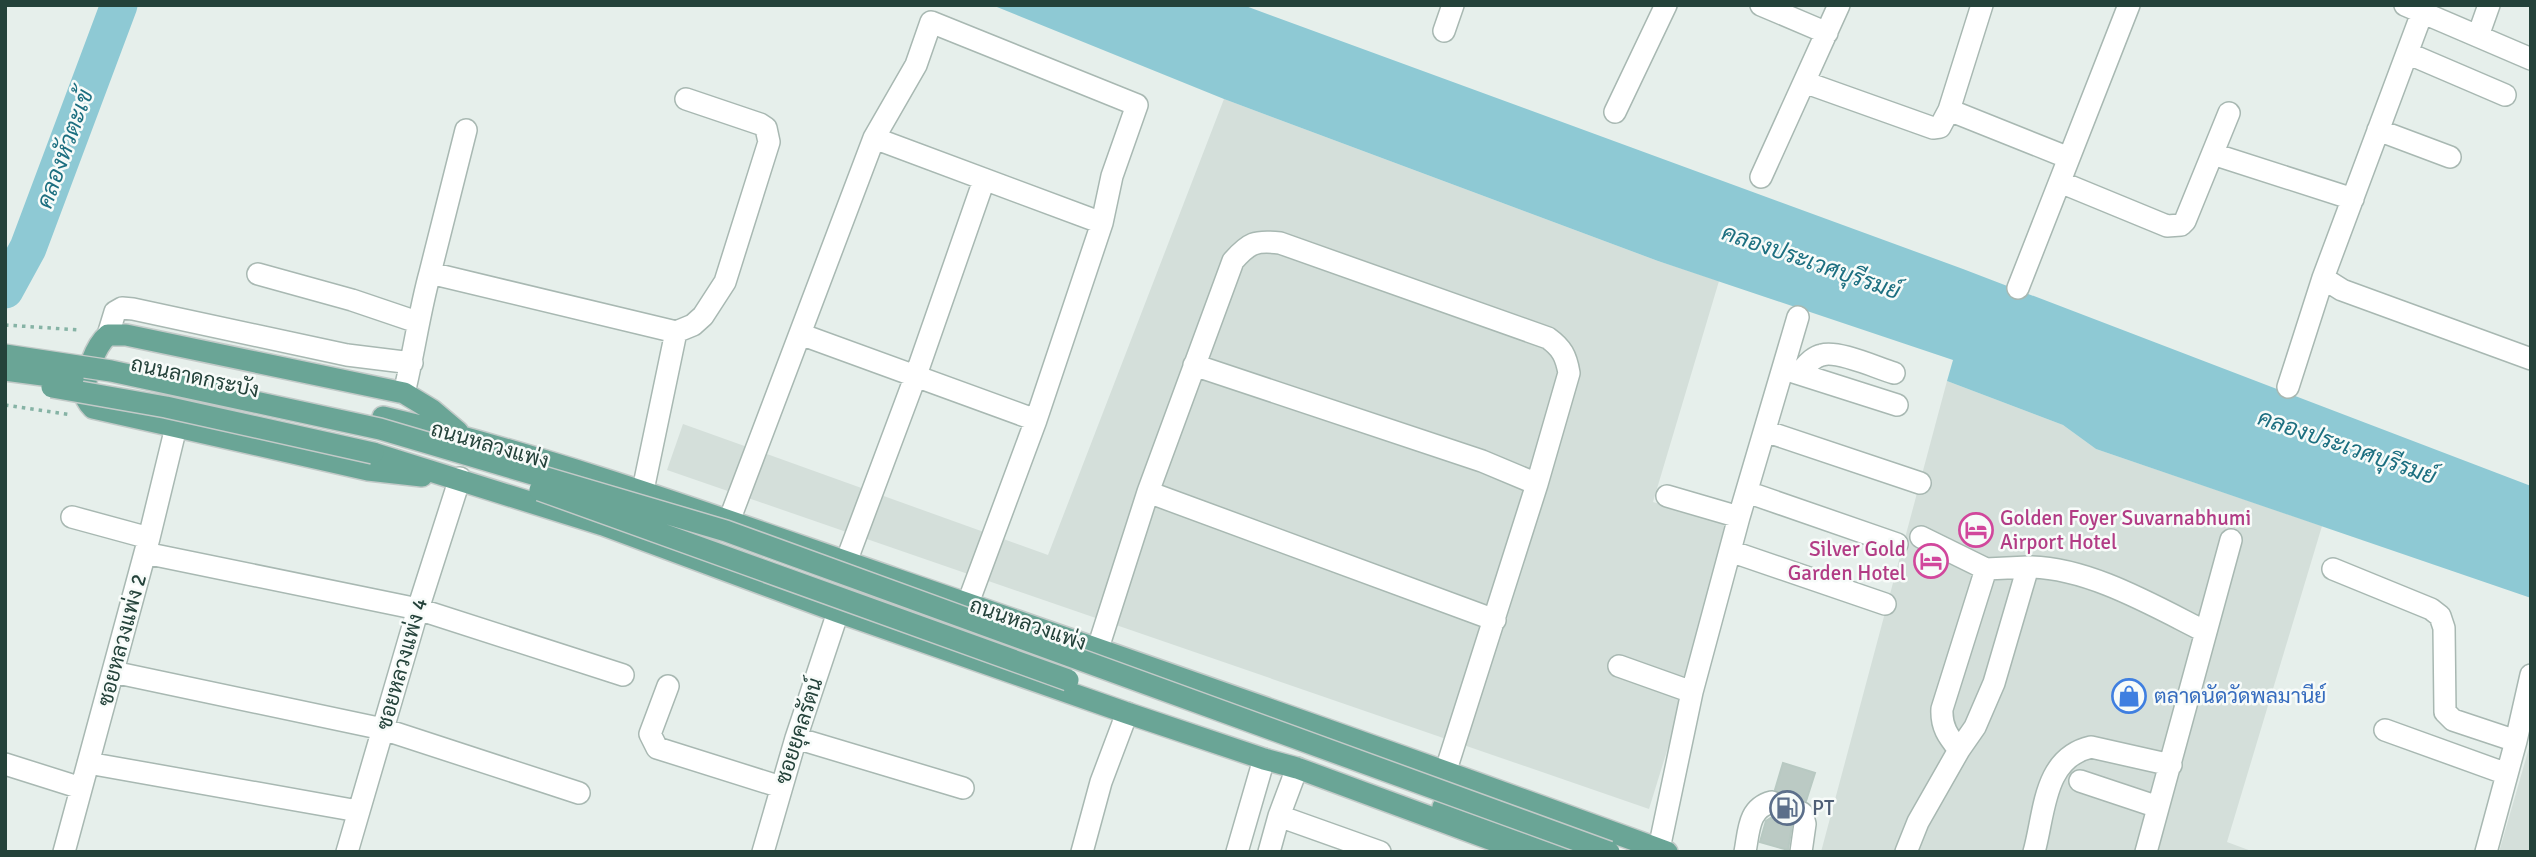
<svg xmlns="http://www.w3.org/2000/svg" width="2536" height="857" viewBox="0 0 2536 857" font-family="Signika,Sarabun,sans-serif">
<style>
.built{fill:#d4dfda}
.water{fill:#8ec9d4}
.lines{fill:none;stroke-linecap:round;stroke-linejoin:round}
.river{stroke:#8ec9d4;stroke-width:37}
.building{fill:#bbcac4;stroke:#b8c9c2;stroke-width:2}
.minor-tunnel{stroke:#bfccc8;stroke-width:21;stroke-dasharray:21 10;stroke-linecap:butt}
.minor-casing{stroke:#a8b8b2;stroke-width:24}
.major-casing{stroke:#c2cac8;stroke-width:24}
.path{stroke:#86b3a5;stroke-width:3.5;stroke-dasharray:3.5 5;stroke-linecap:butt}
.minor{stroke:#fff;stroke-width:21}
.major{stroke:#6aa596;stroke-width:21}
.major-bridge-casing{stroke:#c2cac8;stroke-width:24;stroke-linecap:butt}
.major-bridge{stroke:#6aa596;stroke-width:21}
.labels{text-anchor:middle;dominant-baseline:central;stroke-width:5;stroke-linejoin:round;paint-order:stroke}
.street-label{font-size:21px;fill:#24423a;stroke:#f7fbf9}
.hotel-label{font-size:21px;fill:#b23c85;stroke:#f7fbf9;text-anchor:start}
.shop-label{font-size:21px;fill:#366cbe;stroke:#f7fbf9;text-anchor:start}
.service-label{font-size:21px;fill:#4e5e75;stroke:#f7fbf9;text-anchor:start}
.water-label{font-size:23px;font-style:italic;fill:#1c6f80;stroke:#f7fbf9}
</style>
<rect width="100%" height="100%" fill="#e6efeb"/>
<path class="built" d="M1224 99 1658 261 1719 281 1653 502 1728 525 1682 702 1649 809 667 470 683 424 1048 555Z
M1947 381 2063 425 2096 449 2322 526 2227 842 2254 852H1821Z
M2531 741V852H2499Z"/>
<path class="water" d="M992 5H1243L1963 269 2531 486V598L2096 449 2063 425 1947 381 1953 360 1658 261 1224 99Z"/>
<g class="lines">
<path class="river" d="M5 290 28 248 119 5"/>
</g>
<path class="building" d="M1783 763 1815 773 1806 801H1798L1790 809 1792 825 1788 850 1760 842 1766 821 1782 811 1785 805 1784 797 1775 790Z"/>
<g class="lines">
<path class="minor-tunnel" d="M1772 802 1802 813"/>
<g class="minor-casing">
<path id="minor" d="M1761 5 1827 33
M2405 5 2531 59
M1444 31 1453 5
M2478 36 2489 5
M2407 53 2505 95
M1804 82 1933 128 1940 127 1949 110 1982 5
M1949 110 2069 158
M1615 112 1666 5
M2378 130 2450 157
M874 138 1102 223
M2213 154 2353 199
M1761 177 1839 5
M2060 182 2167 226 2181 225 2185 221 2229 113
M430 273 466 130
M258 274 352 300 417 322
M2323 278 2342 290 2531 359
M2018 288 2129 5
M676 332 693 325 703 316 725 282 769 142 766 128 760 124 686 99
M800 334 1036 420
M108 335 115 312 122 308 133 309 347 355 412 363
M1194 365 1482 461 1537 484 1445 773
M1784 369 1897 405
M1799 373C1806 366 1812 357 1822 355 1838 350 1877 368 1894 373
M2288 387 2323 278 2422 13
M404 393C414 353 419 313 430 273L676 332 643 490
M1765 431 1920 483
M1148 492 1495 620
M1747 492 1897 544
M1667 496 1739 517
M72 517 149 538
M729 521 874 138 916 65 931 22 1137 105 1112 176 1102 223 1036 420 968 603
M1921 537 1986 569
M1730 551 1885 604
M145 553 418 609 623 675
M846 562 916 375 984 180
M2333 569 2431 609 2440 616 2444 628 2445 712 2453 720 2516 741
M1098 648 1148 492 1233 261C1249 243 1255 240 1280 243L1548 338C1562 348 1566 356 1569 373L1537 484
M1619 666 1692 692
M113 672 383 729 579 793
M668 686 650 734 657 748 781 787
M2385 730 2507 774
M796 738 963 788
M1959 750C1948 736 1941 727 1942 709L1986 569 2028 567
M88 763 358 811
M5 764 81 788
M2080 781 2158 807
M1279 816 1380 852
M1659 849 1692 692 1739 517 1798 317
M64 852 149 538 176 427
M347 852 418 609 460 478
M763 852 796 738 838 612
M1082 852 1101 782 1127 713
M1237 852 1264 759
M1269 852 1279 816 1297 768
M1745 852C1749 831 1748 808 1772 802
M1801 852 1805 824 1802 813
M1906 852 1918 822 1959 750 1975 727 1994 683 2028 567C2088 567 2154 606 2206 632
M2034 852C2045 813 2043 758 2091 747L2171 765
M2146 852 2231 540
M2486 852 2516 741 2531 675"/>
</g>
<g class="major-casing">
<path id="major" d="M383 417C559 458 725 520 896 579 1154 668 1411 758 1667 852
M373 453 603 525 838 612 1127 713 1264 759 1297 768 1525 852
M422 476 368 470 93 408C89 404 85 399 85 393 85 375 95 346 108 335H126L404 393 432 410 458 432
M1443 807 1574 852"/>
</g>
<path class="path" d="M5 325 80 330
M5 405 72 415"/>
<use href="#minor" class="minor"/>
<use href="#major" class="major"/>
<g class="major-bridge-casing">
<path id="major-bridge" d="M5 355 111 371 380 429 726 531 1609 852
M5 370 73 379
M52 387 166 407 373 453
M540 490 1068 680"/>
</g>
<use href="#major-bridge" class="major-bridge"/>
</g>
<defs>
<g id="hotel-ring" transform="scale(1.75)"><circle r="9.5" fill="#f7fbf9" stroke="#d1479c" stroke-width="1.5"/><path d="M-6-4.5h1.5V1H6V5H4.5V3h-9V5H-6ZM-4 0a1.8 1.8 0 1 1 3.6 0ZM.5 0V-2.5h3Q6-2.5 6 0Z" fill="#d1479c"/></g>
<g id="shop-ring" transform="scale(1.75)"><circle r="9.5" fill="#f7fbf9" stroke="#3f7fe0" stroke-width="1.5"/><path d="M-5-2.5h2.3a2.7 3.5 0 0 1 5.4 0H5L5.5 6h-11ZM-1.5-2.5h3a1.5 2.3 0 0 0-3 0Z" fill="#3f7fe0"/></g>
<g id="fuel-ring" transform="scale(1.75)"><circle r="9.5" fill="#f7fbf9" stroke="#5c6f8a" stroke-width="1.5"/><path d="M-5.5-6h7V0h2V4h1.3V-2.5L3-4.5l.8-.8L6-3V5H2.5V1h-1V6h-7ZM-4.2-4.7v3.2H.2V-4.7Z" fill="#5c6f8a"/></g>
</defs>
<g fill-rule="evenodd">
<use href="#hotel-ring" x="1976" y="530"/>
<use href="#hotel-ring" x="1931" y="561"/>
<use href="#shop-ring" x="2129" y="696"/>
<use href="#fuel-ring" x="1787" y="808"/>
</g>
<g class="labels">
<g class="street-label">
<text transform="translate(195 377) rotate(12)">ถนนลาดกระบัง</text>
<text transform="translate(490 445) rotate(16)">ถนนหลวงแพ่ง</text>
<text transform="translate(1028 624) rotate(19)">ถนนหลวงแพ่ง</text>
<text transform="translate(122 640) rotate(-75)">ซอยหลวงแพ่ง 2</text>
<text transform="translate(402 664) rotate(-74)">ซอยหลวงแพ่ง 4</text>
<text transform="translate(799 731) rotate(-72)">ซอยยุคลรัตน์</text>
</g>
<g class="hotel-label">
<text x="2000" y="518">Golden Foyer Suvarnabhumi<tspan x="2000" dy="24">Airport Hotel</tspan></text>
<text x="1906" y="549" text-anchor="end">Silver Gold<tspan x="1906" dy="24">Garden Hotel</tspan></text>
</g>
<g class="shop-label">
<text x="2154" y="696">ตลาดนัดวัดพลมานีย์</text>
</g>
<g class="service-label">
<text x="1812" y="808">PT</text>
</g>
<g class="water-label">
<text transform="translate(65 149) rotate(-70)">คลองหัวตะเข้</text>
<text transform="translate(1811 262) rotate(19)">คลองประเวศบุรีรมย์</text>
<text transform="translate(2347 447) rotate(19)">คลองประเวศบุรีรมย์</text>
</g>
</g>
<rect width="2536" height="857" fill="none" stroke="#24423a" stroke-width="14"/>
</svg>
